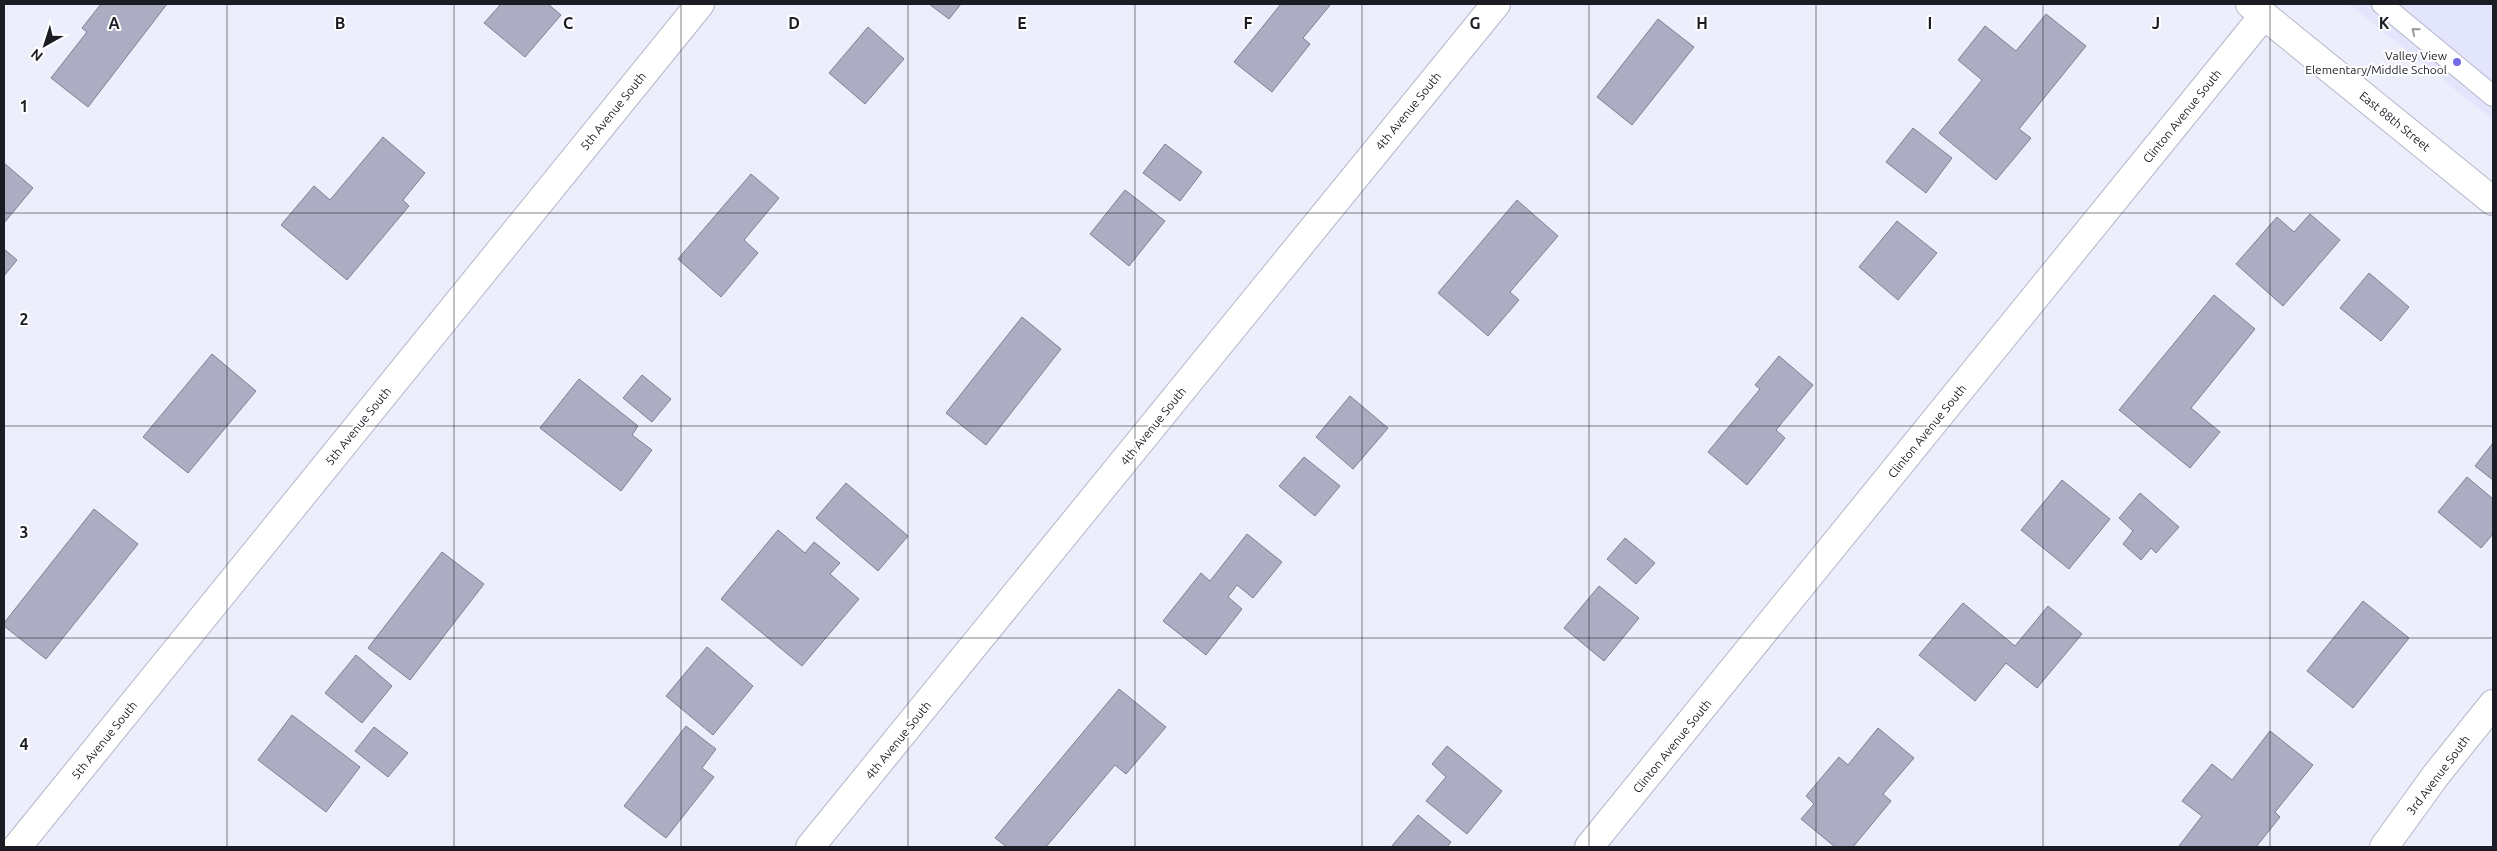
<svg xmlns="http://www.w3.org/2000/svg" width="2497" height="851" viewBox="0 0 2497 851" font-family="Ubuntu,sans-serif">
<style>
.built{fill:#e3e5fc}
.building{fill:#acadc2;stroke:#7e7f93}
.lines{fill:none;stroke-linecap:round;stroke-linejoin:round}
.service-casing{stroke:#b4b5ca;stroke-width:22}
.minor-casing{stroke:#b4b5ca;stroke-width:30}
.service{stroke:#fff;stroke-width:20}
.minor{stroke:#fff;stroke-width:28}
.oneway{stroke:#99999c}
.grid{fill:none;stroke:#1c1d24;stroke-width:1;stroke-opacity:0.55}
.poi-dot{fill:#736be5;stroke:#fff;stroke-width:2}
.labels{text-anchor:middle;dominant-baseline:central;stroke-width:4;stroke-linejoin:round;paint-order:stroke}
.poi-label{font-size:12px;fill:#1c1d24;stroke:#fff;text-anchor:end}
.street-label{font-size:12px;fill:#1c1d24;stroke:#fff}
.grid-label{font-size:16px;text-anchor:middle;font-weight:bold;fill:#1c1d24;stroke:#fff;stroke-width:4;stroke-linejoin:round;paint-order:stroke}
</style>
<rect width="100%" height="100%" fill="#edeefb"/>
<path class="built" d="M2349 4H2493V120Z"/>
<path class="building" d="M101 4H167L88 107 51 78 87 32 82 28Z
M501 4H548L561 15 525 57 484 23Z
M929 4H961L949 19Z
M1281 4H1331L1303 38 1310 44 1272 92 1234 62Z
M2046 14 2086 46 2019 129 2031 138 1996 180 1939 133 1982 80 1958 60 1985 26 2016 51Z
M1658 19 1694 47 1632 125 1597 97Z
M868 27 904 59 865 104 829 73Z
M1913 128 1952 158 1926 193 1886 162Z
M383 137 425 173 403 200 409 206 347 280 281 225 314 186 330 200Z
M1165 144 1202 172 1180 201 1143 173Z
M4 163 33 188 4 223Z
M751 174 779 198 744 240 758 253 721 297 678 259Z
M1125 190 1165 221 1129 266 1090 234Z
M1517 200 1558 236 1510 292 1519 300 1488 336 1438 293Z
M2310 214 2340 240 2283 306 2236 264 2277 217 2294 232Z
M1897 221 1937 253 1898 300 1859 267Z
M4 249 17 260 4 276Z
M2369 273 2409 307 2381 341 2340 308Z
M2214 295 2255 329 2191 408 2220 432 2190 468 2119 410Z
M1022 317 1061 349 986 445 946 413Z
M212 354 256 391 188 473 143 437Z
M1779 356 1813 385 1776 430 1785 438 1747 485 1708 452 1760 389 1755 385Z
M642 375 671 399 652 422 623 398Z
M579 379 638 426 632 435 652 450 621 491 540 428Z
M1350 396 1388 428 1353 469 1316 437Z
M2493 443V480L2475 466Z
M1304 457 1340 486 1315 516 1279 486Z
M2467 477 2493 499V534L2481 548 2438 512Z
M2062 480 2110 519 2069 569 2021 530Z
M846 483 908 536 878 571 816 518Z
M2140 493 2179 527 2156 553 2151 548 2141 560 2123 544 2133 531 2119 518Z
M94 509 138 544 46 659 4 626V623Z
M778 530 805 553 814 542 840 563 830 574 859 599 802 666 721 599Z
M1247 534 1282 562 1253 598 1237 585 1228 597 1242 609 1206 655 1163 621 1201 573 1210 581Z
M1625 538 1655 563 1636 584 1607 559Z
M442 552 484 584 410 680 368 648Z
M1599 586 1639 618 1604 661 1564 628Z
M2363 601 2409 638 2353 708 2307 671Z
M1963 603 2015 646 2048 606 2082 634 2037 688 2006 663 1975 701 1919 655Z
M707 647 753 686 713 735 666 696Z
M356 655 392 686 362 723 325 693Z
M1119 689 1166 727 1126 774 1115 765 1046 847H1007L995 838Z
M292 715 360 767 326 812 258 760Z
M686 726 716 749 702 768 714 777 666 838 624 806Z
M374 727 408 753 388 777 355 751Z
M1878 728 1914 758 1883 794 1891 801 1853 847H1835L1801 819 1814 804 1806 796 1839 757 1848 765Z
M2270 731 2313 765 2275 812 2280 817 2256 847H2181L2179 846 2202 816 2182 801 2212 764 2232 780Z
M1447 746 1502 791 1467 834 1426 801 1446 777 1432 764Z
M1418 815 1451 842 1447 847H1391Z"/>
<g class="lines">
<g class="service-casing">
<path id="service" d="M2382 4 2493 96"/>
</g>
<g class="minor-casing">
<path id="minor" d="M2250 4 2493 201
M17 847 700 4
M810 847 1496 4
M1589 847 2264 15
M2384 847 2436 775 2493 704"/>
</g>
<use href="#service" class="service"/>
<use href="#minor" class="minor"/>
</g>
<defs><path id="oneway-chevron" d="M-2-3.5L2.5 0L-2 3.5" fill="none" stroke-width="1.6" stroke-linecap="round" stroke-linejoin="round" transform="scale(1.25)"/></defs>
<use class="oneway" href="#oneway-chevron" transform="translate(2415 31) rotate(-141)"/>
<path class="grid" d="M227 4V847M454 4V847M681 4V847M908 4V847M1135 4V847M1362 4V847M1589 4V847M1816 4V847M2043 4V847M2270 4V847M4 213H2493M4 426H2493M4 638H2493"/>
<circle class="poi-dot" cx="2457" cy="62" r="5"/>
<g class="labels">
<g class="poi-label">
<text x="2447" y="55">Valley View<tspan x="2447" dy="14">Elementary/Middle School</tspan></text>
</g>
<g class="street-label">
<text transform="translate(613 111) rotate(-51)">5th Avenue South</text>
<text transform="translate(1408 111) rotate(-51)">4th Avenue South</text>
<text transform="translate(2182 116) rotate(-51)">Clinton Avenue South</text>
<text transform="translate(2395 121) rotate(39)">East 88th Street</text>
<text transform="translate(358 426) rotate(-51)">5th Avenue South</text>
<text transform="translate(1153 426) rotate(-51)">4th Avenue South</text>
<text transform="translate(1927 431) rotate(-51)">Clinton Avenue South</text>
<text transform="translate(104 740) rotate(-51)">5th Avenue South</text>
<text transform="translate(898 740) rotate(-51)">4th Avenue South</text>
<text transform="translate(1672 746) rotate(-51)">Clinton Avenue South</text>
<text transform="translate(2438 775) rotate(-53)">3rd Avenue South</text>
</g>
</g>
<g class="grid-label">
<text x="114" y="29">A</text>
<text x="340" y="29">B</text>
<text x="568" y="29">C</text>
<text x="794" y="29">D</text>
<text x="1022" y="29">E</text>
<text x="1248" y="29">F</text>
<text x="1475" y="29">G</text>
<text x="1702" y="29">H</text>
<text x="1930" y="29">I</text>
<text x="2156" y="29">J</text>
<text x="2384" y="29">K</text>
<text x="24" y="112">1</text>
<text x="24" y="325">2</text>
<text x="24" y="538">3</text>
<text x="24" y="750">4</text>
</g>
<rect width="2497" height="851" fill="none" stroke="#1c1d24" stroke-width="10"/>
<g transform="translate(45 45) rotate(219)" stroke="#ffffff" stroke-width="4" paint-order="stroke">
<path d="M0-4L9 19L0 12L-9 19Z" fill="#1c1d24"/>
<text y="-8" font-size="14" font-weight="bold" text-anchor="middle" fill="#1c1d24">N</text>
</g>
</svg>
